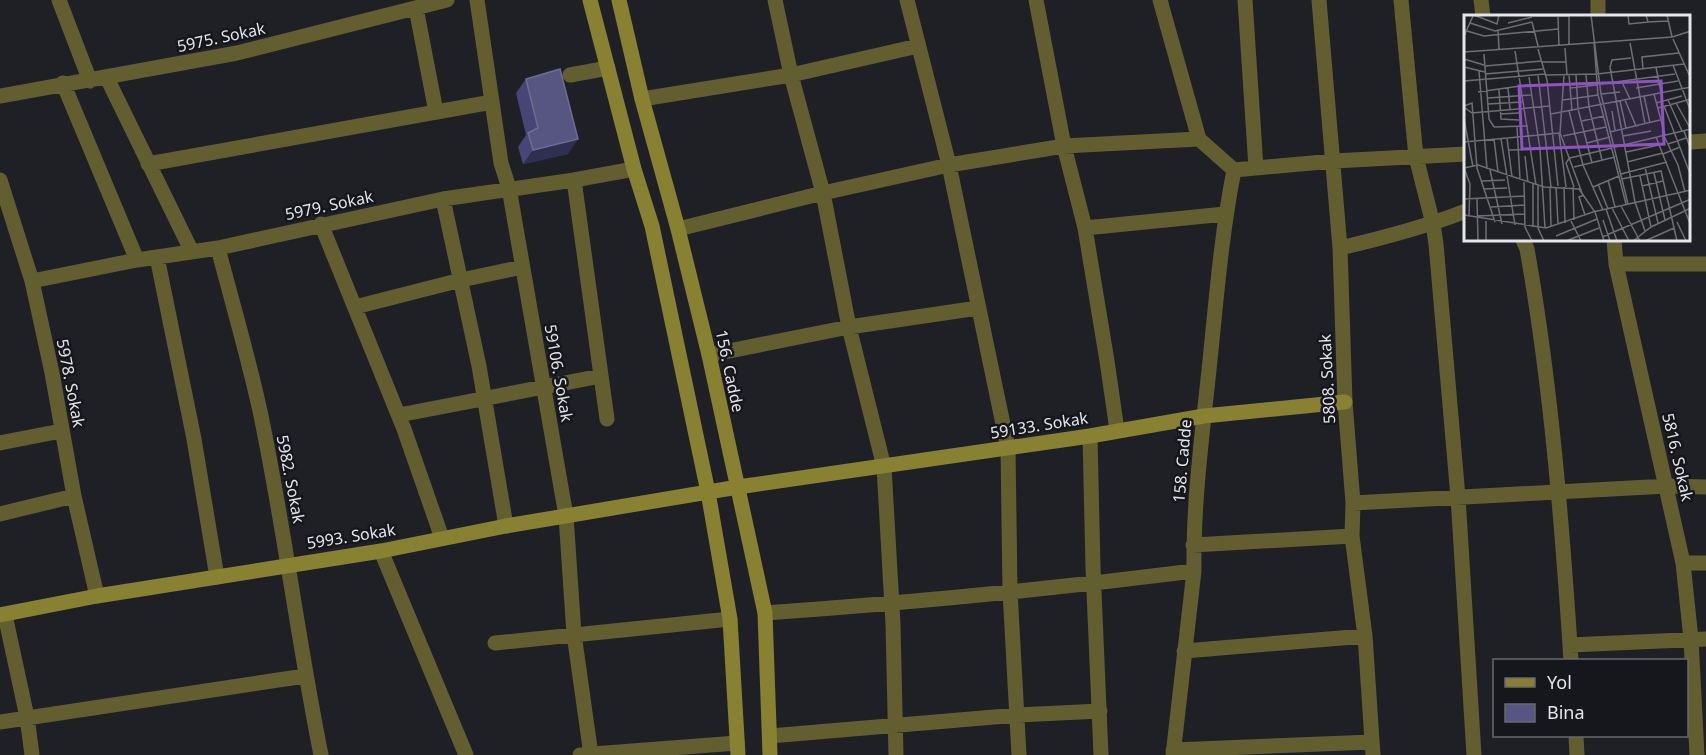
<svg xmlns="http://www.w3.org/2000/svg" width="1706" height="755" viewBox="0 0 1706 755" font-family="'Noto Sans',sans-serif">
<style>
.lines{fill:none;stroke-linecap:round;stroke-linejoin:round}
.street{stroke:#625e30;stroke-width:15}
.secondary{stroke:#888132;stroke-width:15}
.wall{fill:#464576}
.shaded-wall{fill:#2f2f51}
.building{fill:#575682;stroke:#6d6d92;stroke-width:1.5}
.labels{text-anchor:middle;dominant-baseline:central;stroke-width:5;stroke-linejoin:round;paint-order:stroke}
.street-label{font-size:16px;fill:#e4e5e9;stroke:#16161d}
.inset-road{fill:none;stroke:#6e6f74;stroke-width:1.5}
.view{fill:#9051c7;fill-opacity:0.15;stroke:#9051c7;stroke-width:3}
.inset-edge{fill:none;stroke:#e4e5e9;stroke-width:3}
</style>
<rect width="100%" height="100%" fill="#1f2026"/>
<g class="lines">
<path class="street" d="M59 0 90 81
M477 0 501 163 509 188 566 516 574 634 591 755
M775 0 791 75 823 193 849 327 884 467 893 624 896 755
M907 0 949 165 1008 448 1010 591 1019 755
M1036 0 1064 146 1085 228 1107 361 1117 430
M1160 0 1199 139 1234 170
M1245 0 1256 168
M1319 0 1340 248 1345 402 1353 503 1352 536 1365 636 1373 755
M1401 0 1416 157 1433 224 1436 244 1458 497 1474 755
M1481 0 1483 16
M1598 0V16
M416 8 436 112
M570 75 608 68
M107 78 192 252
M63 83 137 260
M0 96 237 53 447 0
M642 99 791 75 918 46
M1690 142 1706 141
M148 164 492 102
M1234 170 1334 161 1466 154
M0 180 32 281 52 373 74 496 97 596
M574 180 607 419
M443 199 479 366 506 526
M321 224 404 429 442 538
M1085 228 1225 214
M678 229 823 193 949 165 1064 146 1199 139
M1523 240 1527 249C1551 384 1562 523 1571 660
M1614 240 1616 264 1683 563 1691 639 1697 755
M218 248C232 302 248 356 260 411 284 525 298 641 321 755
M1340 248C1383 238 1425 227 1466 211
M157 257 194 439 217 577
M1616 264H1706
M32 281 137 260 218 248 443 199 574 180 634 169
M355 307 461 280 522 267
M709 355 849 327 978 308
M399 415 601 376
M1090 436 1093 568 1101 755
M0 443 61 431
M1353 503 1667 486 1706 487
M0 514 74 496
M1193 545 1352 536
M381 551 466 755
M1683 563H1706
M765 613C908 603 1051 589 1194 571
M5 615 27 717 32 755
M495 643 730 619
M1570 645 1706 639
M1184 651 1365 636
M0 722 305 676
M770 736 1018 715 1100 711
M1576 736 1577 755
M1173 750 1372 742
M580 755 737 743
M1173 755 1194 571C1193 504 1202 436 1209 370 1216 303 1221 236 1234 170"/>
<path class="secondary" d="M590 0 634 169 652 226 708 492 730 619 738 755
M619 0 642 99 678 229 709 355 765 613 770 755
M0 615 97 596 381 551 506 526 738 487 1090 436 1204 416 1345 402"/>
</g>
<path class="wall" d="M526 79 568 154 523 164 518 147 526 135 516 93Z"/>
<path class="shaded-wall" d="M578 139 568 154 523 164 533 150Z"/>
<path class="building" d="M560 69 578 139 533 150 528 133 538 128 526 79Z"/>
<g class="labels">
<g class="street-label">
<text transform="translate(221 37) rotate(-12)">5975. Sokak</text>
<text transform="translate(329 205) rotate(-12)">5979. Sokak</text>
<text transform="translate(730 371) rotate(78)">156. Cadde</text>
<text transform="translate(559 373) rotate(80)">59106. Sokak</text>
<text transform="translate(1327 379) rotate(-93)">5808. Sokak</text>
<text transform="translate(71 383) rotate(79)">5978. Sokak</text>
<text transform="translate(1039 425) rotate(-9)">59133. Sokak</text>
<text transform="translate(1678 457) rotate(77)">5816. Sokak</text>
<text transform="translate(1182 461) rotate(-85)">158. Cadde</text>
<text transform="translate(291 479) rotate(79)">5982. Sokak</text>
<text transform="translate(351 536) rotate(-9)">5993. Sokak</text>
</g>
</g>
<g transform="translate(1464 15)">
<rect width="226" height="226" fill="#1f2026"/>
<path class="inset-road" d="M10 0 33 9 35 0M127 0 137 79 164 189M164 0 165 9 184 7M182 0 184 7 204 6M203 0 208 22M68 1H105M94 2 95 30M68 7 74 31M6 8 31 16 68 7M44 8 68 2M34 15 35 34M3 16 20 21 94 14M0 21 9 1M209 24 227 64M130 27 134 80 162 189M166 28 181 109M105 29V0M101 33 103 60M74 34 83 65 94 171M51 36 72 170M0 37 208 22 227 16M20 39 25 104 30 112M167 43 148 45 146 52 171 187 181 216M0 44 20 50M78 47H102M209 50 227 97M21 51 78 46M0 52 21 57M192 52 197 78M179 54 178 42 215 38M15 56 23 154M21 59 79 54M74 60 87 172M82 60 133 59 220 49M105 60 108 96M112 60 114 94 128 148M122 60 125 92 138 145M65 62 76 134 81 213M0 66 81 59M158 67 166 84M136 69 211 59M44 73 46 94M106 73 133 70M172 73 214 66M35 75 37 104 55 105M14 77 56 71M137 79 156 77M190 79 201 120M180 81 186 108M24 83 67 80M99 85 134 80M161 85 172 111M204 85 218 116M156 86 162 113M192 88 218 81M212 88 226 113M24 89 58 87M0 91 8 88 13 153 31 207M200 91 227 161M0 92 8 98 86 91M194 93 227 84M105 96 119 150 139 195M148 96 151 115M36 99 55 98M87 99 227 72M0 104 9 152M118 106 140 101M30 112 64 111M53 112 56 164M220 116 227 135M146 117 196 105M95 118 102 172M96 118 118 178M96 118 100 60M99 121 142 112M159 121 187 116M200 121 214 150 221 177M192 122 227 211M43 123 48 162M30 124 34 157M37 124 51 210M0 127 96 118M123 128 146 122M204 129 222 123M151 132 227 114M45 135 76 134M162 137 195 130M199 139 216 132M61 141 64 168M106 142 102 148 110 172M106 143 148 133M163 147 199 138M110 152 151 142M181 152 194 208M0 153 14 150 80 172 115 174 131 197 140 226M0 153 6 169 5 201M26 155 38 209M190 158 201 205M157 159 203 147M176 161 187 212M158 164 197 156 213 226M144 165 151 192M18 166 41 165M60 167 61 212 68 226M69 169V212M134 169 144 194M74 171V213L80 226M178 171 199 166M86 172 87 212M92 172 94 209M100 172 101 208M109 172 110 205M129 172 155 161M20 174 43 173M120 180 115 182 121 200M0 184 61 181M13 184 14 226M157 191 176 226M27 192 61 190M148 193 165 226M142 194 153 226M0 200 82 213 129 197 227 175M13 201 61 199M139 205 146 226M107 206 117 226M213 207 222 226M92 221 133 204M138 222 227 184M22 226V206M102 226 135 213M169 226 187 212 227 193M181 226 210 213"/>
<path class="view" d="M197 66 200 129 58 134 55 71Z"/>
<rect width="226" height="226" class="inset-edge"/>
</g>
<rect x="1493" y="659" width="195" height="78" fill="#16161d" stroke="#68696f" stroke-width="1.5"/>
<rect x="1505" y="678" width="30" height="9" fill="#888132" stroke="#68696f" stroke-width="1.5"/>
<text x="1547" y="689" font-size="18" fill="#e4e5e9">Yol</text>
<rect x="1505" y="704" width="30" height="18" fill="#575682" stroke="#68696f" stroke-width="1.5"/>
<text x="1547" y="719" font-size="18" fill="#e4e5e9">Bina</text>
</svg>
